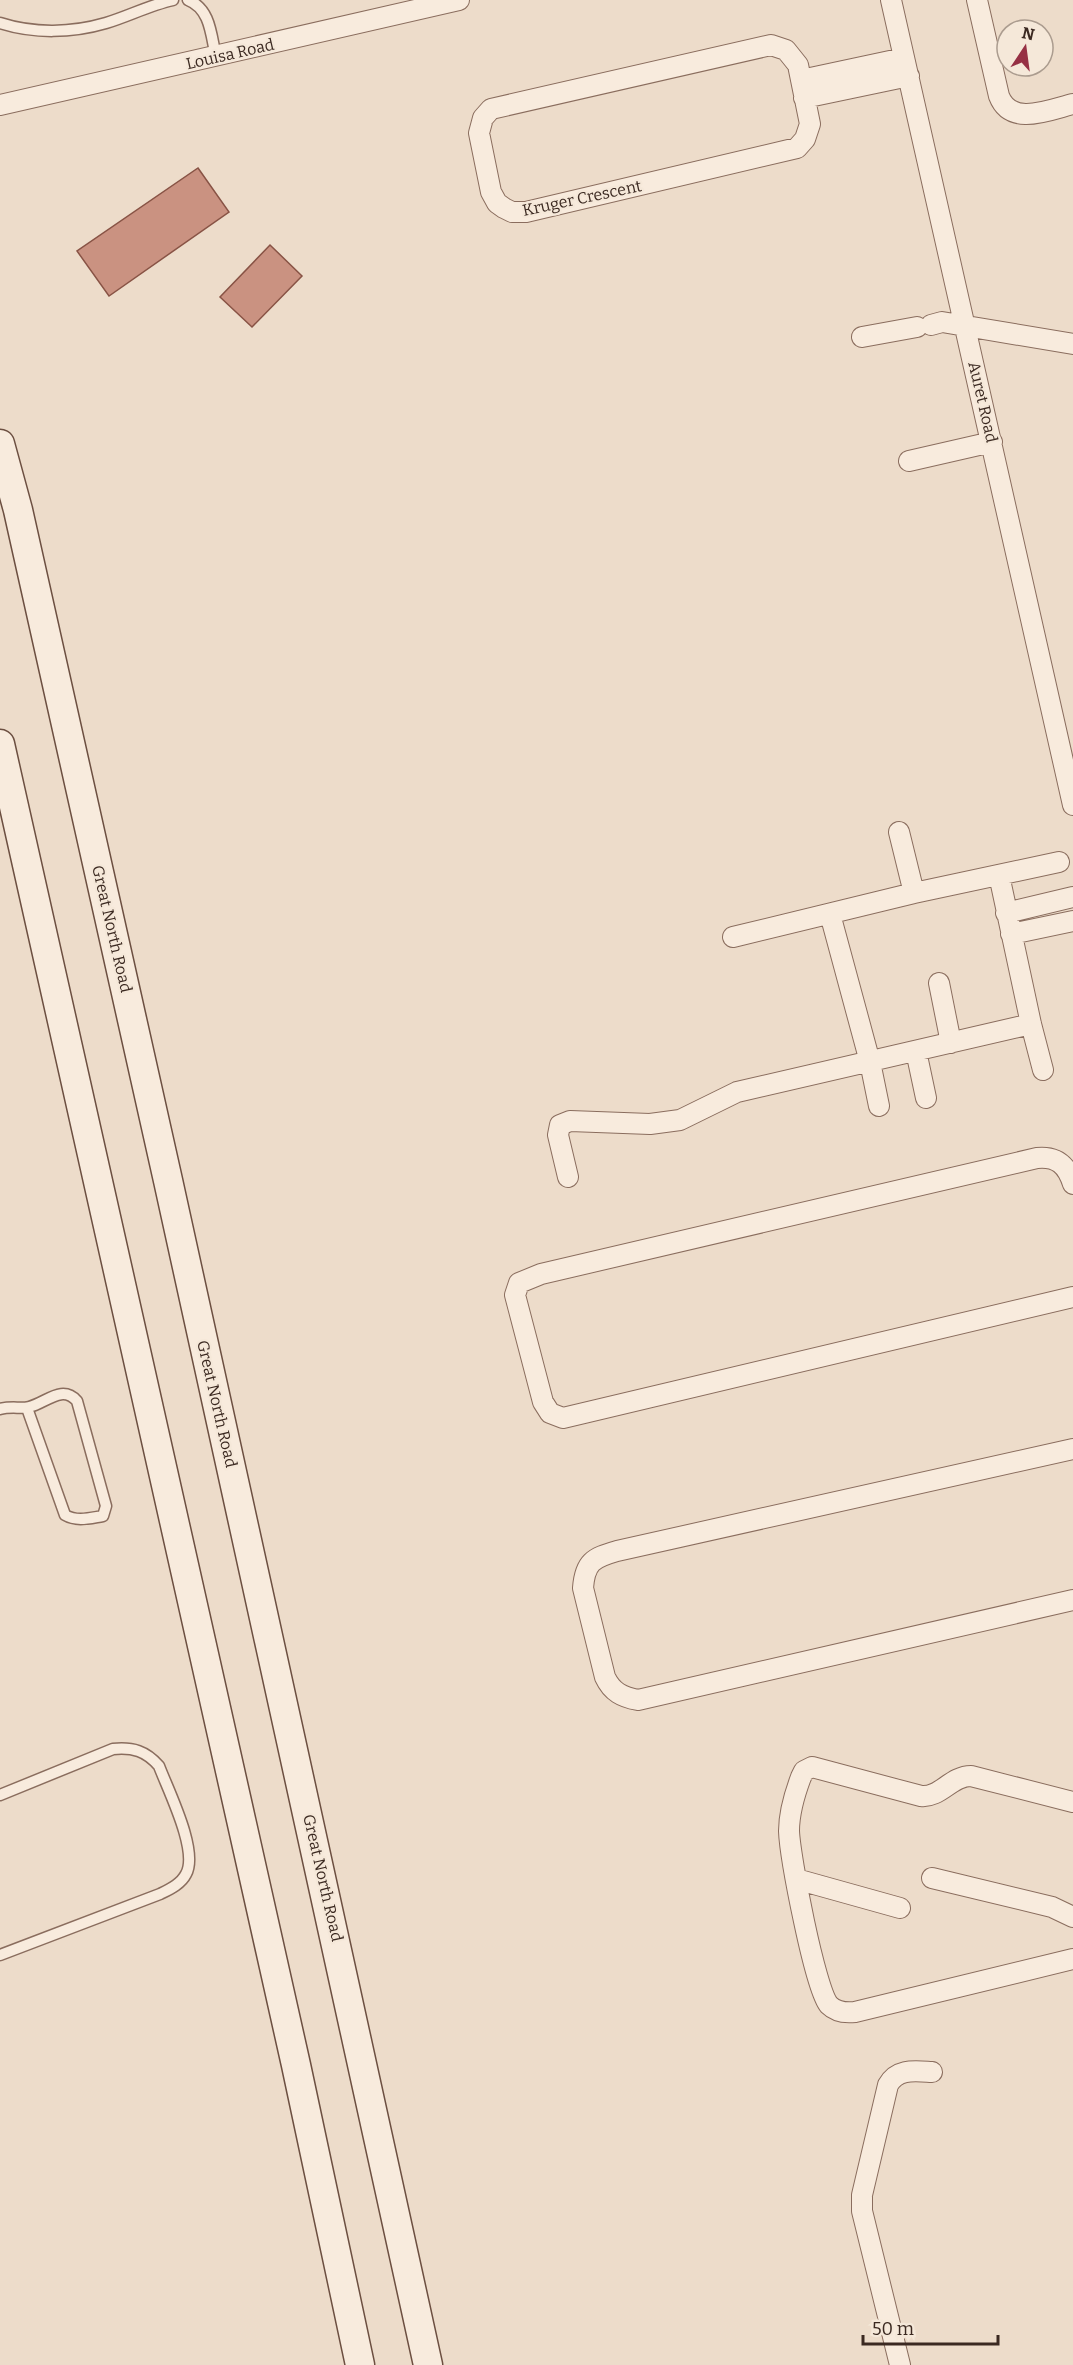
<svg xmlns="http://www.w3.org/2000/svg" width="1073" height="2365" viewBox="0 0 1073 2365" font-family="Bitter,serif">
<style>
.building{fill:#ca9281;stroke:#885345;stroke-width:1.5}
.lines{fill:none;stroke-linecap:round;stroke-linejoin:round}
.service-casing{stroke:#8a6d5e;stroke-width:13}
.minor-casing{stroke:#8a6d5e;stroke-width:22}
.secondary-casing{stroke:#6c4f41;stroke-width:31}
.service{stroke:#f8ebdd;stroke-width:10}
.minor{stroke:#f8ebdd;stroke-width:20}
.secondary{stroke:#f8ebdd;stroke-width:28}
.labels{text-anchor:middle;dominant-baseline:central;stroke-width:4.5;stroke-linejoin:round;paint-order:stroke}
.street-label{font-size:16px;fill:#3b2921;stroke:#f5e8d9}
</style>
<rect width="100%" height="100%" fill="#eddcca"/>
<path class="building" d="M198 168 229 212 109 296 77 251Z
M270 245 302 276 252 327 220 297Z"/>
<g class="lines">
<g class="service-casing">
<path id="service" d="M188 0C211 9 211 36 216 57
M0 23C34 34 72 33 106 23 129 16 150 5 173 0
M0 1409C11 1406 21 1409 29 1407 46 1403 62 1384 77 1401L106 1506 103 1516C90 1518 77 1522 65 1515L27 1408
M0 1795 113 1749C133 1747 146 1751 159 1766 168 1790 199 1851 186 1874 181 1884 170 1889 160 1894L0 1955"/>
</g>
<g class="minor-casing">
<path id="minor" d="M891 0 1073 805
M977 0 999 96C1011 127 1049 110 1073 104
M771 45 786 50 798 65 810 124 805 139 797 148 526 212H512L504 208 497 203 491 192 479 133 483 118 491 109Z
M801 80 904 58
M804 98 909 76
M0 105 459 0
M931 325 942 322 1073 344
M862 337 917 327
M909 461 992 442
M899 832 914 893
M999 875 1031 1024 1043 1070
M1006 913 1073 897
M830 914 870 1062 879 1106
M1011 934 1073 921
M733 937 914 893 1059 862
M939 983 951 1043
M916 1051 926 1098
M568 1177 558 1135 560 1125 570 1121 650 1124 680 1120 737 1092 1031 1024
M1073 1184C1067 1165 1057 1156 1037 1158L541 1274 519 1283 515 1295 543 1402 550 1413 563 1418 1073 1297
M1073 1449 617 1551C593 1558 585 1562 583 1588L605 1677C612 1692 622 1697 638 1700L1073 1600
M1073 1802 971 1776C951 1776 940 1798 921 1796L812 1767 804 1771 801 1777C795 1793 789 1814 789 1831 790 1857 815 1989 829 2005 836 2012 846 2013 855 2012L1073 1959
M932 1878 1052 1907 1073 1917
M796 1879 900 1908
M900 2365 862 2211V2195L888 2085C897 2068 915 2071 932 2072"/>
</g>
<g class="secondary-casing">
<path id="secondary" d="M0 444 18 510C156 1128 296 1746 428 2365
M0 744 296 2065 360 2365"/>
</g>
<use href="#service" class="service"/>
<use href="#minor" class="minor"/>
<use href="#secondary" class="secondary"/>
</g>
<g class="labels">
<g class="street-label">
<text transform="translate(230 54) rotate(-13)">Louisa Road</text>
<text transform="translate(582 198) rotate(-12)">Kruger Crescent</text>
<text transform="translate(983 402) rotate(77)">Auret Road</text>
<text transform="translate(112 929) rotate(77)">Great North Road</text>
<text transform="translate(217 1404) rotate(77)">Great North Road</text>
<text transform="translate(323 1878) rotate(77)">Great North Road</text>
</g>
</g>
<g transform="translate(1025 48) rotate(13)"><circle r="28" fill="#f5e8d9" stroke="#ab9c8f" stroke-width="1.5"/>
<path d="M0-4.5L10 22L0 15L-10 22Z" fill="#963044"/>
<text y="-9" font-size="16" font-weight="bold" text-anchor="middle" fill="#3b2921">N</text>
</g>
<path d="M863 2335v9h135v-9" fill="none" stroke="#3b2921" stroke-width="3"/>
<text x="872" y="2335" font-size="18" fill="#3b2921" stroke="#f5e8d9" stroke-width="4.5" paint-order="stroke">50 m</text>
</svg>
